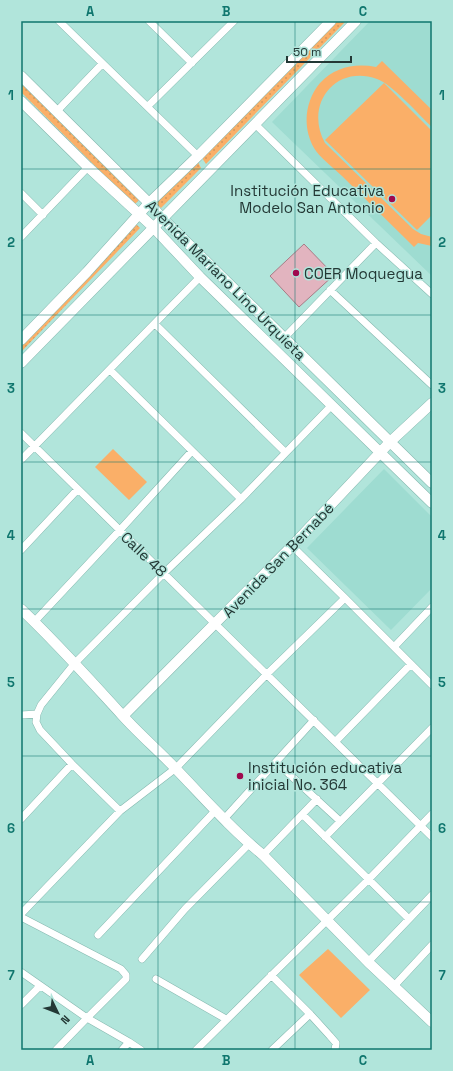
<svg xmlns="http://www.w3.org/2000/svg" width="453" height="1071" viewBox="0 0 453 1071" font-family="'Space Grotesk',sans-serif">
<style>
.built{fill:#9edcd1}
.grass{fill:url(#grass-dots)}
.green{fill:#faaf68}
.building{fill:#e2b4bf;stroke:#a77c86}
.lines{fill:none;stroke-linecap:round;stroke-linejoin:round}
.street-casing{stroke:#85b8af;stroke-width:8}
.secondary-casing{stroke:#85b8af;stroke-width:11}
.street{stroke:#fff;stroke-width:7}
.secondary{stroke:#fff;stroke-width:10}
.grid{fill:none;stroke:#0f766e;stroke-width:1;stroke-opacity:0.55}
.poi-dot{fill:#9f084e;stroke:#b1e5db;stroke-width:1.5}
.labels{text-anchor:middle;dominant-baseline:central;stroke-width:3;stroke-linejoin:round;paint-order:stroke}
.poi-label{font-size:15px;fill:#233835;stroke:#b1e5db;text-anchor:start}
.street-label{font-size:15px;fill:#233835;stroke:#b1e5db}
.neatline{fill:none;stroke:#0f766e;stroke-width:1.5}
.grid-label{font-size:13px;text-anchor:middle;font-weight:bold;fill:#0f766e}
</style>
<defs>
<pattern id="grass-dots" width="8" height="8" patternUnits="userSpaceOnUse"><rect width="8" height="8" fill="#faaf68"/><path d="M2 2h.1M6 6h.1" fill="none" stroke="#d6975b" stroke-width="1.8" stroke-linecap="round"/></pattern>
</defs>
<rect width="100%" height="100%" fill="#b1e5db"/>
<path class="built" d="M370 21H432V276L272 122Z
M384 469 432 517V588L391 630 307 548Z"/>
<path class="grass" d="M337 21H346L206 164 202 158Z
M21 83 139 200 134 205 21 92Z
M198 162 201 168 161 208 155 203Z
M136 224 140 228 21 352V345Z"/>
<path class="green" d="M382 61 432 110V127C419 115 392 84 377 79 335 64 304 105 325 143L413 229 421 234 432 237V246L418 243 414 247C390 223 366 200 342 176 335 169 319 157 314 148 302 127 305 101 320 83 335 67 355 63 376 67Z
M384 83 432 131V215L417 230 325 140Z
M113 449 147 482 129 500 95 467Z
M328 949 370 990 341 1018 299 975Z"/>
<path class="building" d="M304 244 334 275 299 307 270 276Z"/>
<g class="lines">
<g class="street-casing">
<path id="street" d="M59 21 198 156
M149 21 192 63
M148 106 234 21
M57 111 102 64
M255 124 376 243 432 294
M21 193 43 215
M21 237 88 167
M330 290 432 385
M155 324 285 452
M284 338 376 243
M110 370 241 499
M21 433 432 837
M21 460 200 277
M292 546 345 598 432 685
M21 550 78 489
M34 622 120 530 192 451
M394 647 432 607
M21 715 37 714
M336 741 411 664
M276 762 340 821
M120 811 72 764 40 730 36 722 37 714 41 705 75 663 164 573 241 499 331 406
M303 815 409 919
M21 819 72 764
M224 819 314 720
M325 837 432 728
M263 855 317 799
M21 914 120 811 176 768 267 674 345 598
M21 917 121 969 126 975V979L87 1018 56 1050
M98 935 215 811
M142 959 185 909 249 844
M368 962 432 895
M21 972 87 1018 129 1042 141 1050
M271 975 310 1014 330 1036 336 1043 335 1050
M156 979 226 1019
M394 986 432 945
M21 1005 40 986
M122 1050 129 1042
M196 1050 369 879 432 814
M272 1050 310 1014"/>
</g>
<g class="secondary-casing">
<path id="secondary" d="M21 76 149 203 162 218 432 483
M21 101 88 167 153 227 200 277 432 503
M21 340 87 272 149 203 198 156 331 21
M21 363 356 21
M21 609C57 643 89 679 122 715 139 734 159 751 176 769 204 798 231 829 263 855L368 962 432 1022
M123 716 292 546 390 442 432 403"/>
</g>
<use href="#street" class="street"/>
<use href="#secondary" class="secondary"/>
</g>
<path class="grid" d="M158 21V1050M295 21V1050M21 169H432M21 315H432M21 462H432M21 609H432M21 756H432M21 902H432"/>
<g class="poi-dot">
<circle cx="392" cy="199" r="4"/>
<circle cx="296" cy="273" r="4"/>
<circle cx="240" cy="776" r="4"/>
</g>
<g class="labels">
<g class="poi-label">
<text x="384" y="190" text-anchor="end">Institución Educativa<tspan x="384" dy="17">Modelo San Antonio</tspan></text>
<text x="304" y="273">COER Moquegua</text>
<text x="248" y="767">Institución educativa<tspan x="248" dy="17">inicial No. 364</tspan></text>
</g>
<g class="street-label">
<text transform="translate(226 280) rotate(45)">Avenida Mariano Lino Urquieta</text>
<text transform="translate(144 554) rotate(44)">Calle 48</text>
<text transform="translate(278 560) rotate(-46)">Avenida San Bernabé</text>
</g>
</g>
<rect width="453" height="1071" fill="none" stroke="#b1e5db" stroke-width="44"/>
<g transform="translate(58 1013) rotate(133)" stroke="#b1e5db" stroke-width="3" paint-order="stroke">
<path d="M0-3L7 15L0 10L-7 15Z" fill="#233835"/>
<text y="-6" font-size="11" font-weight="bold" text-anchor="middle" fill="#233835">N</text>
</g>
<path d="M287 56v6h64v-6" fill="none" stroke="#233835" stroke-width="2"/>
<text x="293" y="56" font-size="12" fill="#233835" stroke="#b1e5db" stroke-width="3" paint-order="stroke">50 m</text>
<rect x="22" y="22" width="409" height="1027" class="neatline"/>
<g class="grid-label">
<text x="90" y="16">A</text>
<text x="226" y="16">B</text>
<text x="363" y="16">C</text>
<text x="11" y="100">1</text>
<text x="442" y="100">1</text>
<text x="11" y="247">2</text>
<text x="442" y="247">2</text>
<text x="11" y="393">3</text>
<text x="442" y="393">3</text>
<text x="11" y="540">4</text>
<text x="442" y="540">4</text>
<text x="11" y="687">5</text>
<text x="442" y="687">5</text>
<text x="11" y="833">6</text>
<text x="442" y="833">6</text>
<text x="11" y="980">7</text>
<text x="442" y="980">7</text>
<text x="90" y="1065">A</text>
<text x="226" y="1065">B</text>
<text x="363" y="1065">C</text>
</g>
</svg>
